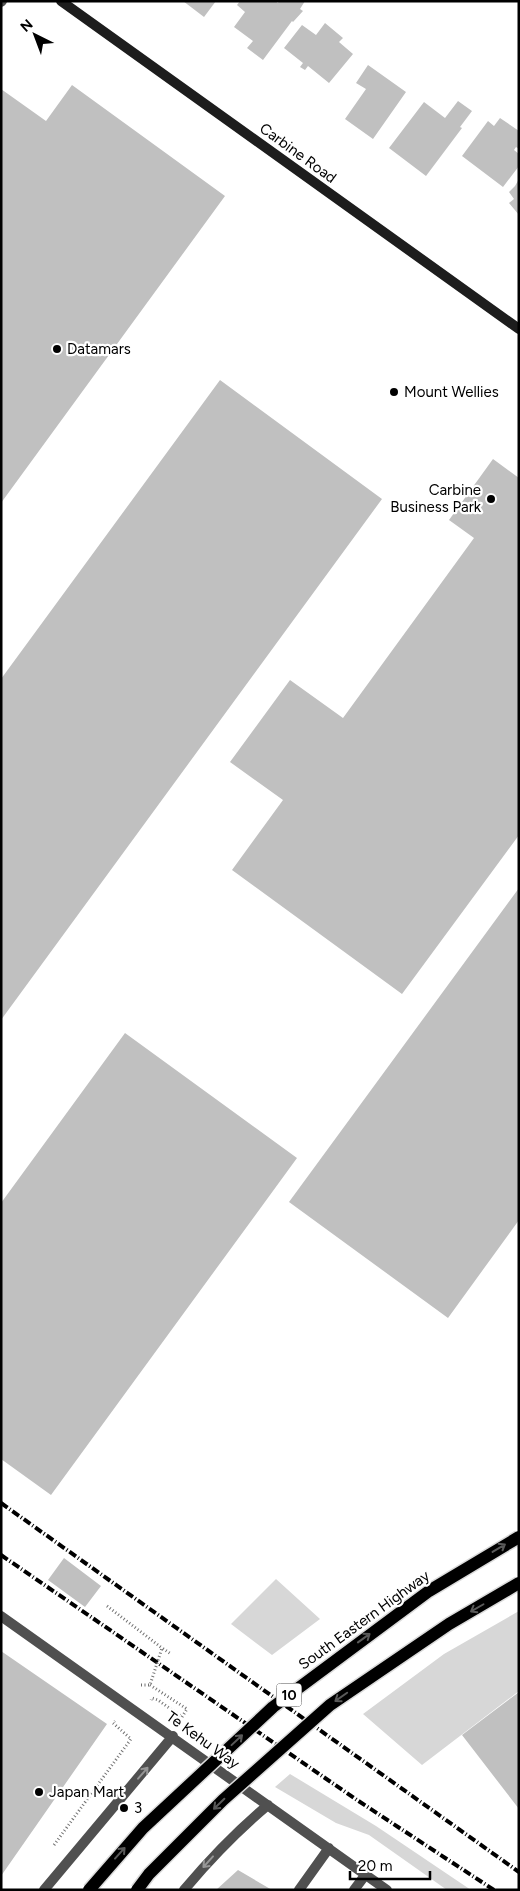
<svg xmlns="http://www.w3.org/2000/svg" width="520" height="1891" viewBox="0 0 520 1891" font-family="Figtree,sans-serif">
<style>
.green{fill:#d7d7d7}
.building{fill:#c0c0c0}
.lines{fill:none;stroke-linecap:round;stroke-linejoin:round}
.path{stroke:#727272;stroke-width:3;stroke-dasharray:1 2.5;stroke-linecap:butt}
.service{stroke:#505050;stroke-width:10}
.secondary{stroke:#1d1d1d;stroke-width:10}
.rail{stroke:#000;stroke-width:4;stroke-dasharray:8 2.5 1 2.5;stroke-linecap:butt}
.primary-bridge-casing{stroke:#dbdbdb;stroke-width:15;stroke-linecap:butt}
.path-bridge{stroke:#727272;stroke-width:3;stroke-dasharray:1 2.5;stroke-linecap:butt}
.primary-bridge{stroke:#000;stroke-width:12}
.oneway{stroke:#595959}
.oneway2{stroke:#969696}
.poi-dot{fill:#000;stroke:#fff;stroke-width:2}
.labels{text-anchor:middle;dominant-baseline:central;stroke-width:4.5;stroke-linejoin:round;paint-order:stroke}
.shield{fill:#fff;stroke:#4c4c4c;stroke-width:1}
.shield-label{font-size:14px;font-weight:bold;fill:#000}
.street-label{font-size:15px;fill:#000;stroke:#fff}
.poi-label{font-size:15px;fill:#000;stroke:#fff;text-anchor:start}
</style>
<rect width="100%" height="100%" fill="#fff"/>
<path class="green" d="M276 1579 320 1619 272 1655 231 1624Z
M519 1611V1691L422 1765 363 1714 444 1654Z
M290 1774 376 1826 471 1890H447L369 1835 336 1823 275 1787Z"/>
<path class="building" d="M183 1H216L204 17Z
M240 1H275L278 3 279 1H305L300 9 303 11 293 22 292 21 263 60 247 48 253 41 234 27 245 12 237 5Z
M325 23 343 38 339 42 353 54 329 83 308 66 305 70 300 67 303 63 284 48 302 25 316 35Z
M368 65 406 92 373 139 345 119 366 89 356 83Z
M72 85 225 196 1 503V89L46 121Z
M458 101 472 111 460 127 462 128 426 176 389 148 424 102 445 118Z
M500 118 519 131V149L516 147 514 150 519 154V166L503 187 462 156 488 121 494 126Z
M519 179V215L509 203 514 199 509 192 515 186Z
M220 380 382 499 1 1020V679Z
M493 459 519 478V835L402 994 232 870 283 800 230 762 290 680 343 718 474 538 449 520Z
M519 888V1220L448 1318 289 1202Z
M125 1033 297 1158 51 1495 1 1459V1203Z
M64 1558 101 1586 85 1607 48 1580Z
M1 1651 107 1724 1 1876Z
M519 1692V1809L462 1735Z
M238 1870 272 1890H216Z"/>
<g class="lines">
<path class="path" d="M107 1606 162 1648
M150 1685 187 1709 182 1717 158 1700 152 1698 151 1700
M54 1845 131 1739 113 1723 115 1721"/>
<path class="service" d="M1 2 2 1
M1 1616 387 1890
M44 1890 173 1736
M184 1890C210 1859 237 1831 268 1805
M299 1890 329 1848
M354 1890 366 1874"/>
<path class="secondary" d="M61 1 519 329"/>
<path class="rail" d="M1 1503 519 1872
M1 1555 357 1800 494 1890"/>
<g class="primary-bridge-casing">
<path id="primary-bridge" d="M89 1890 143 1828 273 1707 429 1591 519 1537
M137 1890 149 1874 223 1800 330 1705 449 1624 519 1583"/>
</g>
<path class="path-bridge" d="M141 1685H150L162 1648 171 1654"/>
<use href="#primary-bridge" class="primary-bridge"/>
</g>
<defs><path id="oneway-shaft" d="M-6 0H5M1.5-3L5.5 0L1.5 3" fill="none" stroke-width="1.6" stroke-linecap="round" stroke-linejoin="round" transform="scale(1.25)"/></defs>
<g class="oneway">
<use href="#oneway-shaft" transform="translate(499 1548) rotate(-31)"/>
<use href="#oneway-shaft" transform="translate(477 1608) rotate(150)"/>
<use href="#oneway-shaft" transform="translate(364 1638) rotate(-36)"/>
<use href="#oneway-shaft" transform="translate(341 1697) rotate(145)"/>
<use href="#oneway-shaft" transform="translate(237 1740) rotate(-43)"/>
<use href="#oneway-shaft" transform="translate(219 1804) rotate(136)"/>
<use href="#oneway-shaft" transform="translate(120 1853) rotate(-48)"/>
</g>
<g class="oneway2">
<use href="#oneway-shaft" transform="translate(143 1773) rotate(-49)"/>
<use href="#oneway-shaft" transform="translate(208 1862) rotate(132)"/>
</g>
<g class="poi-dot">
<circle cx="57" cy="349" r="5"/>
<circle cx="394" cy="392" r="5"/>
<circle cx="491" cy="499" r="5"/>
<circle cx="39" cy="1792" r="5"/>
<circle cx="124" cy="1808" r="5"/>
</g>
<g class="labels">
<rect class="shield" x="276.5" y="1683.5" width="25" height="23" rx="4"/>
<g class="shield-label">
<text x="289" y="1695">10</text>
</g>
<g class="street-label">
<text transform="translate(298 153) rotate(36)">Carbine Road</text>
<text transform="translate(364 1620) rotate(-36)">South Eastern Highway</text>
<text transform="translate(203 1740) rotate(36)">Te Kehu Way</text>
</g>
<g class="poi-label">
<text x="67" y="349">Datamars</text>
<text x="404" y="392">Mount Wellies</text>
<text x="481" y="490" text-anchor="end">Carbine<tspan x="481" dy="17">Business Park</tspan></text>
<text x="49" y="1792">Japan Mart</text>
<text x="134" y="1808">3</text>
</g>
</g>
<rect width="520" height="1891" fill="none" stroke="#000000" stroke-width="5"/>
<g transform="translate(35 35) rotate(318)" stroke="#ffffff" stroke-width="4" paint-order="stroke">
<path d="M0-4L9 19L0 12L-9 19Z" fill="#000000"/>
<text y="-8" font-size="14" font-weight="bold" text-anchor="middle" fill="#000000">N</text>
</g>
<path d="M350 1871v8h80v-8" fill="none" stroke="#000000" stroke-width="2.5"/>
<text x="358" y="1871" font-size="15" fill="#000000" stroke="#ffffff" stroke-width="4" paint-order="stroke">20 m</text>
</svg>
